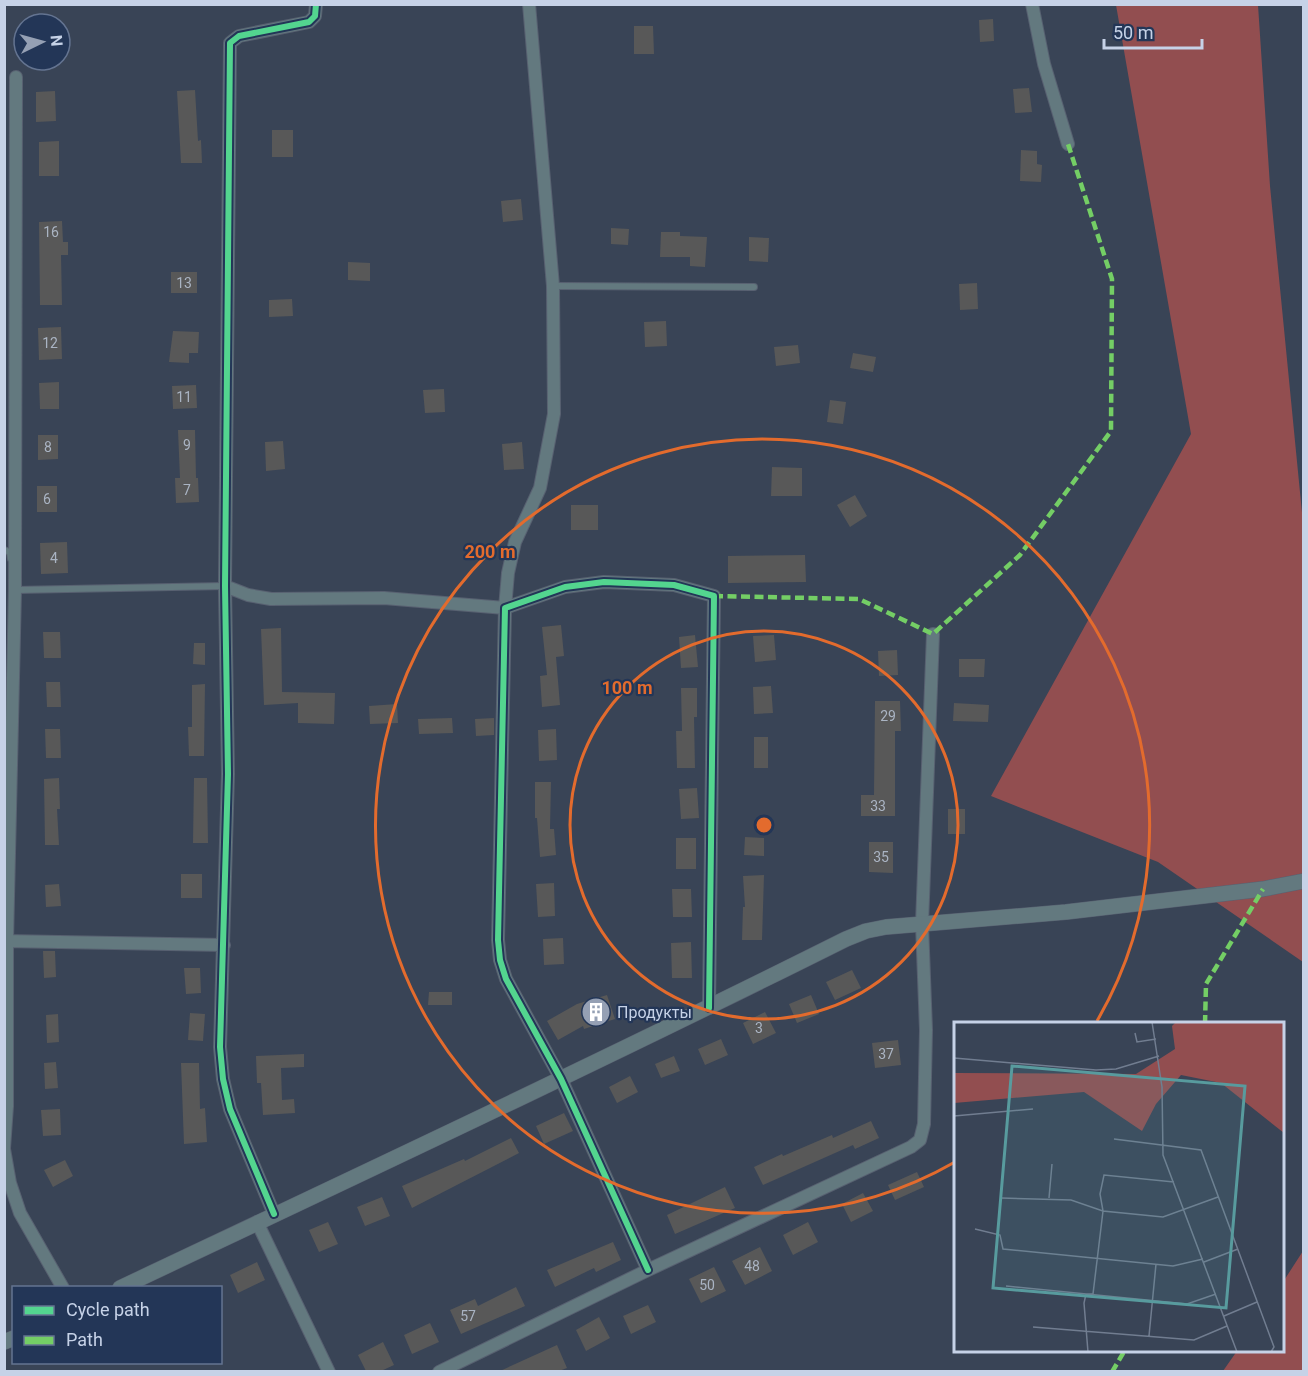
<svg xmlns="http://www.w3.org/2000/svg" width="1308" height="1376" viewBox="0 0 1308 1376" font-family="Roboto,sans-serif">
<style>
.forest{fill:#924e50}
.building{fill:#585858}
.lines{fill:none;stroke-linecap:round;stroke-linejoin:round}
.service-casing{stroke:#586171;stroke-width:8}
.minor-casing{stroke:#586171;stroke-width:14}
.tertiary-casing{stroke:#586171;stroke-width:16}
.service{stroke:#63797f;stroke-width:6}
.minor{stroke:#63797f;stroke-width:12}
.tertiary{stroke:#63797f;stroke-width:15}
.quiet{stroke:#74ce65;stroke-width:4.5;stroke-dasharray:9 4.5;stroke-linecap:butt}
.cycleway-casing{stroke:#233657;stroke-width:10}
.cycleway{stroke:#53d58f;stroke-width:6}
.ring{fill:none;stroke:#e36b2d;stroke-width:3}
.labels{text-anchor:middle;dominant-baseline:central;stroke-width:4.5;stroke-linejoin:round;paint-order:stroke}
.number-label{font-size:14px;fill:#aab4c3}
.poi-label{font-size:16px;fill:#c6d2e7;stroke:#233657;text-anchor:start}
.inset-road{fill:none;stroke:#717d90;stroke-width:1.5}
.view{fill:#589b9e;fill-opacity:0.15;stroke:#589b9e;stroke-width:3}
.inset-edge{fill:none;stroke:#c6d2e7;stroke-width:3}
.centre{fill:#e36b2d;stroke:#233657;stroke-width:3}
.ring-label{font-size:18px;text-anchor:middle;font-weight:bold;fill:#e36b2d;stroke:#233657;stroke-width:4.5;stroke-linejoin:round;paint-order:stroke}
</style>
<rect width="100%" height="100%" fill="#394456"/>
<path class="forest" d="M1116 5H1258L1270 186 1304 533 1303 962 1158 862 991 796 1191 434Z
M1303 1251V1371H1223L1237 1351 1282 1350 1283 1282Z"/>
<path class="building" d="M993 19 994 41 980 42 979 20Z
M634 26H653L654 54H634Z
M1029 88 1032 112 1015 113 1013 89Z
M195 90 198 141 201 140 202 163H181L177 91Z
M55 91 56 121 36 122V92Z
M272 130H293V157H272Z
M59 141V176H39V142Z
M1021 150 1037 151V164L1042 165 1041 182 1020 181Z
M521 199 523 220 503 222 501 201Z
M62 221 63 242H68V255H61L62 305H40L39 222Z
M611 228 629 229 628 245 611 244Z
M661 232H680V236L707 237 705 267 690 266V257H660Z
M749 237 769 238 768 262 749 261Z
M348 262 370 263V281L348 280Z
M171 272H197V293H171Z
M977 283 978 309 960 310 959 284Z
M292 299 293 316 269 317V300Z
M666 321 667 346 645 347 644 322Z
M61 327 62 359 39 360 38 328Z
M173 331 199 332 198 353H189V363L169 362Z
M798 345 800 363 776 366 774 347Z
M853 353 876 357 873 372 850 368Z
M59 382V409H40L39 383Z
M196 385 197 408 173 409 172 386Z
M444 389 445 412 425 413 423 390Z
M830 400 846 402 843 424 827 422Z
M178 430H195L196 478H198L199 502 176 503 175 478H180Z
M38 435H58V459L38 460Z
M283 441 285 469 266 471 265 442Z
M522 442 524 469 504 470 502 444Z
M772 467 802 468V496H771Z
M37 486H57V512H37Z
M855 495 867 516 850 527 837 505Z
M571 505H598V530H571Z
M67 542 68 573 41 574 40 543Z
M805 555 806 582 728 583V556Z
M561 625 564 656 556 657 560 705 542 707 540 676 547 675 542 627Z
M281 628 282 692 335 693 334 724 298 723V703L264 705 261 629Z
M43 632H60L61 658H44Z
M695 635 698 667 681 668 679 637Z
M774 635 776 660 755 662 753 636Z
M194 643H205V665L193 664Z
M897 650 898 675 879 676 878 651Z
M959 659H985L984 677H959Z
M46 682H60L61 707H47Z
M205 684 204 756H189L188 727H192V685Z
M771 686 773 713 754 714 753 687Z
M681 688H697V717H694L695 768H677L676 731H682Z
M875 701H900L901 731H895V816H861V795H874Z
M954 703 989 705 988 722 953 721Z
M397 704 398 723 370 724 369 706Z
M452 718 453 733 419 734 418 719Z
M494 718V735L476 736 475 719Z
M45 729H60L61 758H46Z
M556 729 557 760 539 761 538 730Z
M754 737H768V768H754Z
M59 778 60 809H57L59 845H45L44 779Z
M194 778H207L208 843H193Z
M535 782H551L550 829H554L556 855 540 857 537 818H535Z
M697 788 699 818 681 819 679 789Z
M948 809H965V834H948Z
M745 837 764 838V856L744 855Z
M676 838H696V869H676Z
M869 842H893V873L869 872Z
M181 874H202V898H181Z
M764 875 762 940H742L743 907H745L743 876Z
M554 883 555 916 538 917 536 884Z
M59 884 61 906 46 907 45 885Z
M672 889H691L692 917H673Z
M563 938 564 964 544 965 543 939Z
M691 942 692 978H672L671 943Z
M43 951H55L56 977 44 978Z
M184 968H200L201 993 186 994Z
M852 970 861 988 835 1000 826 982Z
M429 992H452V1005H428Z
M607 995 615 1019 584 1029 583 1026 558 1040 547 1021 577 1004Z
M811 995 819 1014 797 1023 789 1004Z
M765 1012 776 1033 753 1044 743 1023Z
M190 1013 205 1014 203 1041 188 1040Z
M58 1014 59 1042 47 1043 46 1015Z
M721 1039 728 1055 705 1065 698 1049Z
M898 1040 901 1065 875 1068 872 1043Z
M304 1054V1067L281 1068 282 1100 294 1099 295 1113 263 1115 261 1083H257L256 1056Z
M674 1056 680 1071 661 1078 655 1064Z
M56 1062 58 1088 45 1089 44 1063Z
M181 1063H199L200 1109 205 1108 207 1142 184 1144Z
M630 1076 638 1092 617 1103 609 1087Z
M60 1109 61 1135 43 1136 41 1110Z
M564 1113 573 1131 544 1144 536 1126Z
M871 1121 879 1138 855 1149 853 1145 763 1185 754 1167 782 1154 783 1156 832 1135 833 1138Z
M511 1138 519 1153 412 1208 402 1186 464 1159 465 1161Z
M65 1160 73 1176 53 1187 44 1170Z
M917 1172 924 1187 895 1200 888 1185Z
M725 1187 735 1208 675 1234 667 1215Z
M863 1193 873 1211 851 1222 842 1204Z
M382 1197 390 1216 365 1226 357 1207Z
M328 1222 338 1244 319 1252 309 1230Z
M808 1222 818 1242 793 1255 783 1235Z
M613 1242 621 1260 596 1272 594 1268 555 1287 547 1270Z
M760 1247 772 1271 745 1285 732 1261Z
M257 1262 265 1280 238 1293 230 1275Z
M714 1267 726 1291 701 1303 689 1279Z
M516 1287 525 1306 461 1334 450 1310 475 1299 478 1306Z
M648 1305 656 1322 631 1334 623 1316Z
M599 1317 610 1338 586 1351 576 1330Z
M430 1323 439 1342 412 1354 404 1335Z
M383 1342 394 1365 381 1371H366L358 1355Z
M557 1345 567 1368 559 1371H500Z"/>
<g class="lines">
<g class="service-casing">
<path id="service" d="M553 286 754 287
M4 550 10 552 11 559
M15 590 225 586"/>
</g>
<g class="minor-casing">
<path id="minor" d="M1032 4 1044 64 1068 144
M225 586 248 595 271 599 384 598 505 608 508 573 515 542 540 488 554 414 553 286 529 4
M4 941 224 945
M4 1148 7 1106V941L15 590 16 77
M4 1149 10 1183 20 1213 63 1288
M274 1214 230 1109 223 1079 220 1047 228 774 225 586 230 43 239 36 309 22 315 16 316 4
M257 1222 329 1372
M648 1270 561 1079 506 979 500 960 498 940 505 608 565 587 604 582 674 585 714 596 709 1008
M439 1372 648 1270 911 1147 920 1140 924 1124 926 1030 922 924 933 634"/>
</g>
<g class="tertiary-casing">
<path id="tertiary" d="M120 1288C363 1173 606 1059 846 939L866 931 886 927 1066 912 1263 889 1304 881
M4 1342 14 1338"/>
</g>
<use href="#service" class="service"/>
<use href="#minor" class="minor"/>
<use href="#tertiary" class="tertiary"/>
<path class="quiet" d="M714 596 859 599 933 634 1020 555 1111 431 1112 279 1068 144
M1205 1024 1206 984 1263 889
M1112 1372 1125 1350"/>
<g class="cycleway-casing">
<path id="cycleway" d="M274 1214 230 1109 223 1079 220 1047 228 774 225 586 230 43 239 36 309 22 315 16 316 4
M648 1270 561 1079 506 979 500 960 498 940 505 608 565 587 604 582 674 585 714 596 709 1008"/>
</g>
<use href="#cycleway" class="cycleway"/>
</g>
<g class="ring">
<circle cx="764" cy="825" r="194"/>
<path d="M955 1162A387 387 0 1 1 1097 1021"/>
</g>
<defs>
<g id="building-disc" transform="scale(1.5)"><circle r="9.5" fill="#95a0b4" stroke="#233657"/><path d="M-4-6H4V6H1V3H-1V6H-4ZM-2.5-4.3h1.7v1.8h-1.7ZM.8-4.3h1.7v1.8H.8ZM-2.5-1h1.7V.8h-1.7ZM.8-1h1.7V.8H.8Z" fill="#fff"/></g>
</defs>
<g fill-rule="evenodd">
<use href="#building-disc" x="596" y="1012"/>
</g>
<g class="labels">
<g class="number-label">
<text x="51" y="232">16</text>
<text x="184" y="283">13</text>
<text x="50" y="343">12</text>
<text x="184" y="397">11</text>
<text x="187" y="445">9</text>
<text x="48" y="447">8</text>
<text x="187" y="490">7</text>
<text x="47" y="499">6</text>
<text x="54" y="558">4</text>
<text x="888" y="716">29</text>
<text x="878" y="806">33</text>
<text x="881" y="857">35</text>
<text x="759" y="1028">3</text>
<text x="886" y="1054">37</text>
<text x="752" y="1266">48</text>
<text x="707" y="1285">50</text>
<text x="468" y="1316">57</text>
</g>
<g class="poi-label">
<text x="617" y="1012">Продукты</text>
</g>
</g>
<g transform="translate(954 1022)">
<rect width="330" height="330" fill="#394456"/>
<path d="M222 0H330V111L267 61 227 53 202 82 188 109 130 70 0 81V51L182 52 221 27 218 4Z" fill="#924e50"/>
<path class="inset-road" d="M198 0 208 65 209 133 283 330M181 11 183 20 202 17M0 36 142 48 162 47 205 34M0 94 79 87M160 117 247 128 320 325 317 330M220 160 150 153 146 172 149 189 209 195 264 175M47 176 117 178 149 189 139 272H132L130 281 134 330M95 176 98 142M21 207 46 213 49 227 219 244 249 237M250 240 284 227M52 264 233 282 262 272M270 294 303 280M79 305 240 318 273 304M195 314 202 242"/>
<path class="view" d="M58 44 291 64 272 286 39 266Z"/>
<rect width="330" height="330" class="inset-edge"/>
</g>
<circle cx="764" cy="825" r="9" class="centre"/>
<g class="ring-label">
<text x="490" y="558">200 m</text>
<text x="627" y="694">100 m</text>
</g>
<rect width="1308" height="1376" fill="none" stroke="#c6d2e7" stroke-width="12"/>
<rect x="12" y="1286" width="210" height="78" fill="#233657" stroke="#647491" stroke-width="1.5"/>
<rect x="24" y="1306" width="30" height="9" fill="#53d58f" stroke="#647491" stroke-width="1.5"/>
<text x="66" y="1316" font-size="18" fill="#c6d2e7">Cycle path</text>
<rect x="24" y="1336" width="30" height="9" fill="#74ce65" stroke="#647491" stroke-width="1.5"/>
<text x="66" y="1346" font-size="18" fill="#c6d2e7">Path</text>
<g transform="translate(42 42) rotate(85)"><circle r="28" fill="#233657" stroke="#647491" stroke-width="1.5"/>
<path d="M0-4.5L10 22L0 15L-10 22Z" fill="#95a0b4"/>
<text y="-9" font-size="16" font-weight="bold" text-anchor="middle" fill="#c6d2e7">N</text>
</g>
<path d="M1104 39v9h98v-9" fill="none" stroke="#c6d2e7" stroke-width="3"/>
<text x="1113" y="39" font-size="18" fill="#c6d2e7" stroke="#233657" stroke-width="4.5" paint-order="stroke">50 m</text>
</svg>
